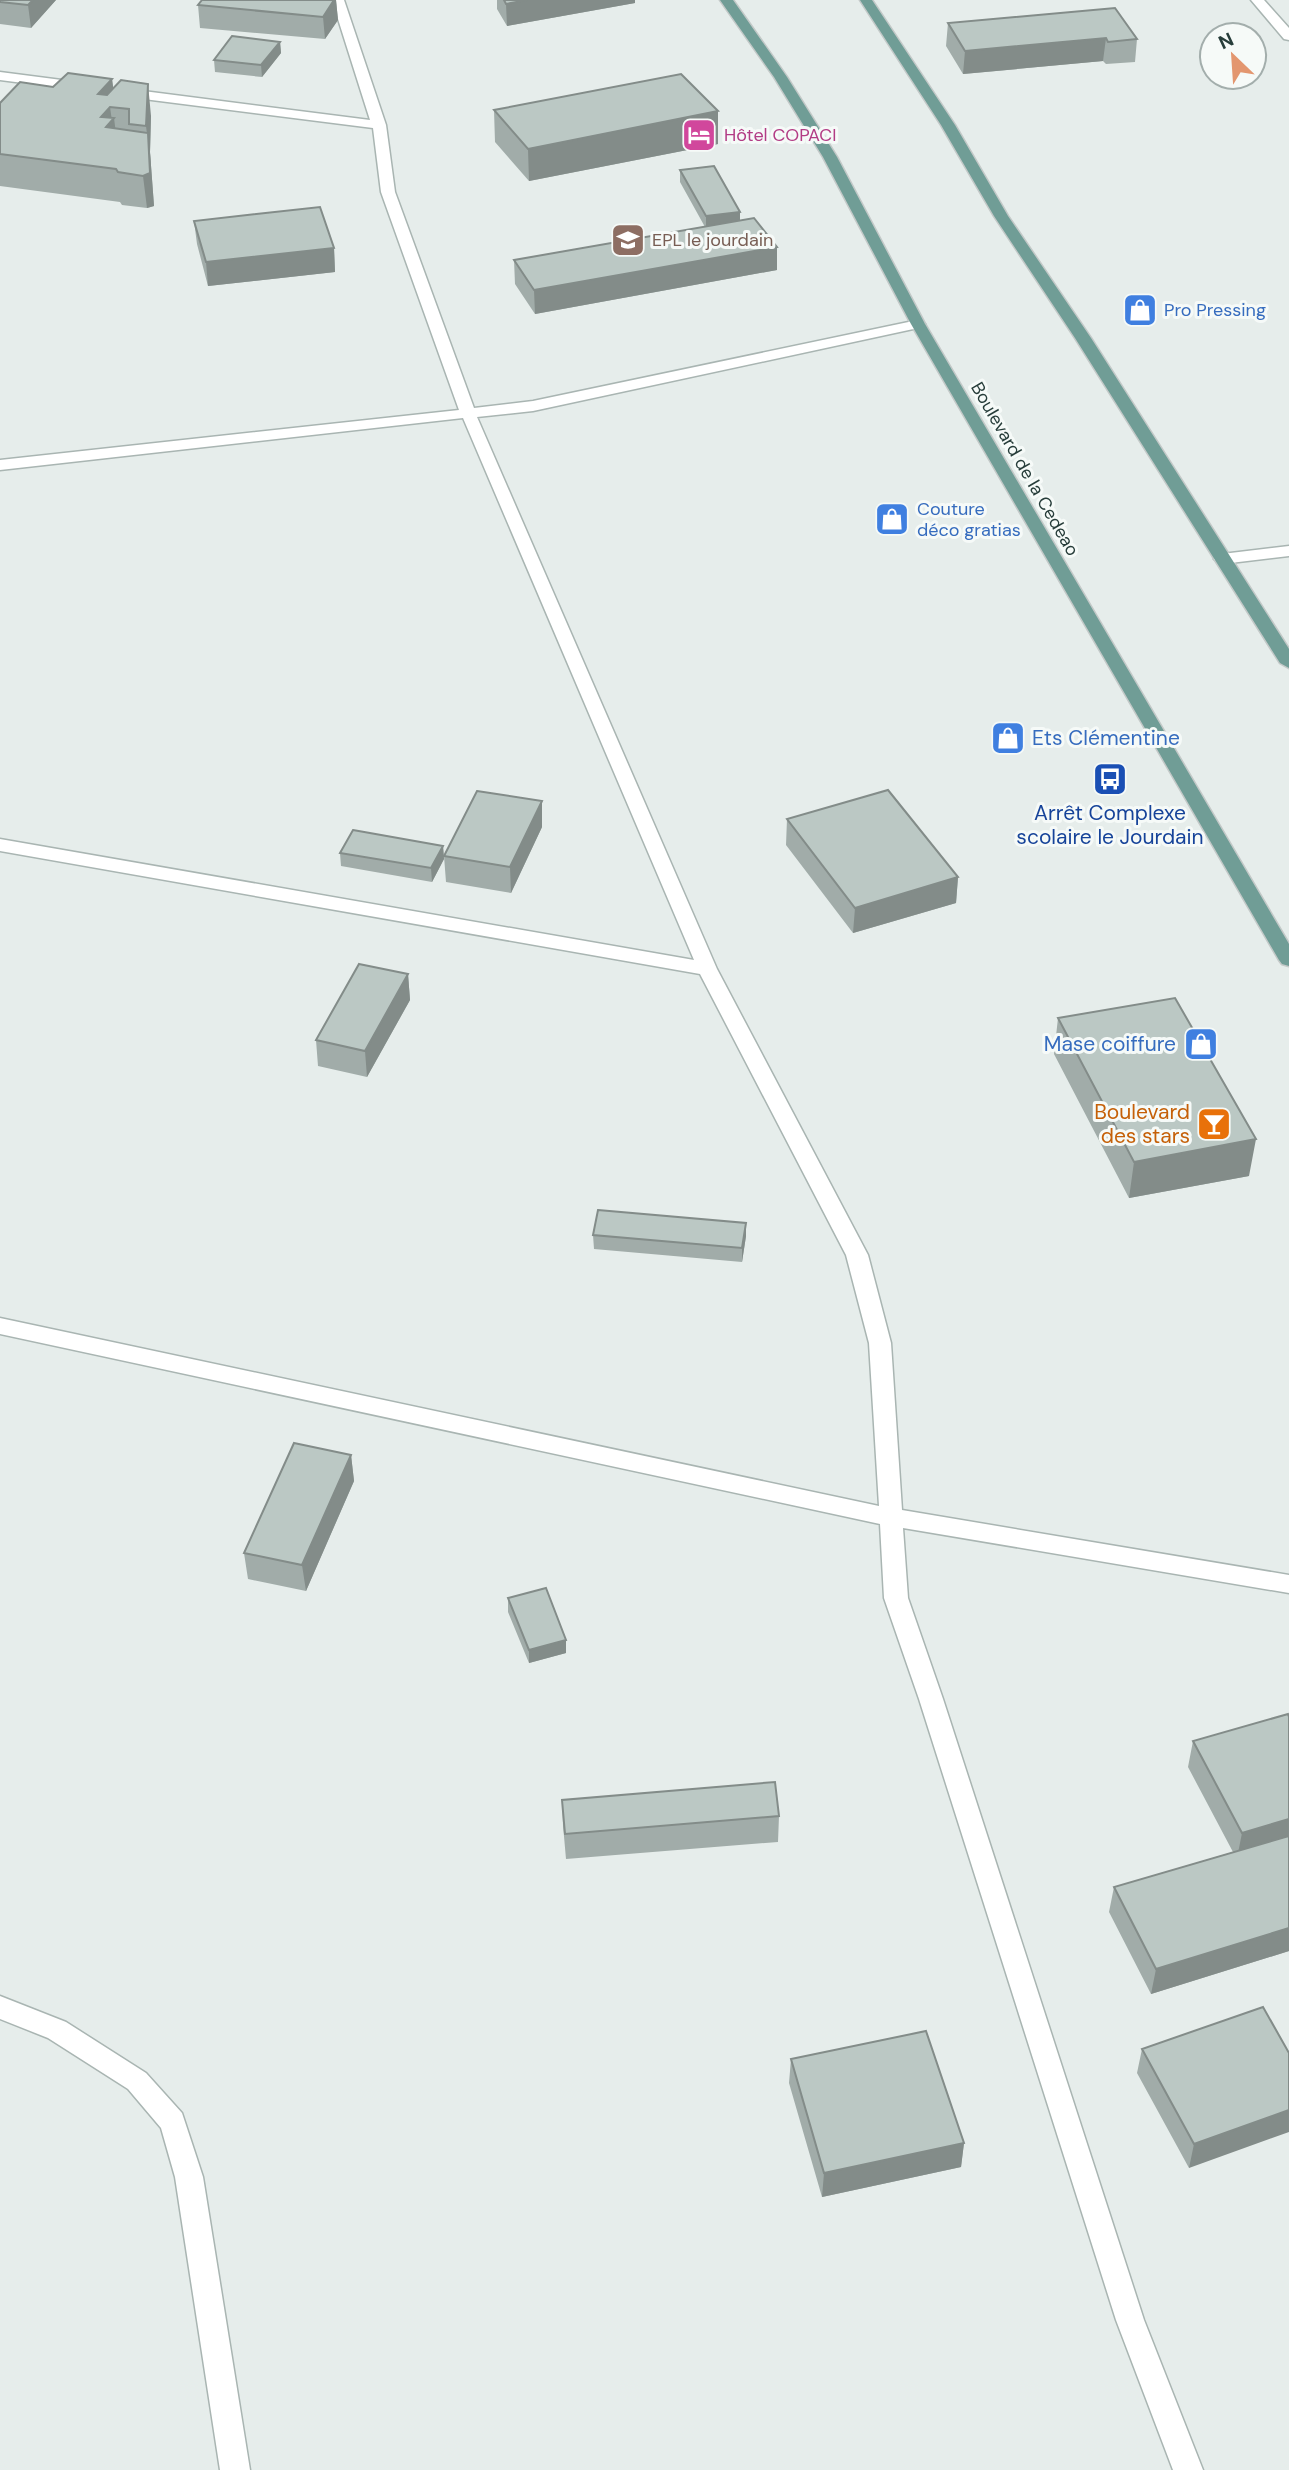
<svg xmlns="http://www.w3.org/2000/svg" width="1289" height="2470" viewBox="0 0 1289 2470" font-family="'DM Sans',sans-serif">
<style>
.lines{fill:none;stroke-linecap:round;stroke-linejoin:round}
.minor-casing{stroke:#a9b5b2;stroke-width:3}
.major-casing{stroke:#c3c9c8;stroke-width:3}
.minor{fill:#fff;fill-rule:evenodd}
.major{fill:#709d96;fill-rule:evenodd}
.wall{fill:#a1aca9}
.shaded-wall{fill:#838c89}
.building{fill:#bbc8c4;stroke:#838c89;stroke-width:2}
.labels{text-anchor:middle;dominant-baseline:central;stroke-width:6;stroke-linejoin:round;paint-order:stroke}
.far-hotel-label{font-size:18px;fill:#b23c85;stroke:#f6faf8;text-anchor:start}
.far-education-label{font-size:18px;fill:#785e54;stroke:#f6faf8;text-anchor:start}
.far-shop-label{font-size:18px;fill:#366cbe;stroke:#f6faf8;text-anchor:start}
.far-street-label{font-size:18px;fill:#273d3a;stroke:#f6faf8}
.shop-label{font-size:21px;fill:#366cbe;stroke:#f6faf8;text-anchor:start}
.transit-label{font-size:21px;fill:#164399;stroke:#f6faf8}
.food-label{font-size:21px;fill:#c56008;stroke:#f6faf8;text-anchor:end}
</style>
<rect width="100%" height="100%" fill="#e6edeb"/>
<g class="lines">
<g class="minor-casing">
<path id="minor" d="M332 0H344L386 125 395 192 474 408 533 401 918 320 925 324 918 328 533 411 477 417 717 969 868 1255 891 1343 902 1510 1289 1575V1593L903 1528 908 1598 943 1699 1144 2320 1203 2470H1173L1116 2320 919 1699 884 1598 880 1524 0 1334V1318L879 1506 869 1343 846 1255 700 974 0 851V839L694 960 463 418 0 470V460L459 410 381 192 373 128 120 96 113 92 120 88 370 120Z
M1251 0H1264L1289 28V40L1284 39Z
M0 72 85 83 92 87 85 91 0 80Z
M1289 546V556L1222 564 1214 559 1222 554Z
M0 1996 66 2022 146 2073 182 2113 203 2177 250 2470H220L175 2177 161 2128 128 2089 48 2038 0 2019Z"/>
</g>
<g class="major-casing">
<path id="major" d="M720 0H733L787 77 837 157 925 324 1289 944V966L1282 964 1279 960 911 324 823 157 774 77Z
M860 0H872L955 125 1008 216 1091 338 1289 649V668L1280 663 1075 338 994 216 941 125Z"/>
</g>
<use href="#minor" class="minor"/>
<use href="#major" class="major"/>
</g>
<path class="wall" d="M0 0H56L31 28 0 24Z
M202 0H336L338 20 325 39 200 28 198 5Z
M497 0H635V3L507 26 497 9Z
M948 23 1137 39 1135 62 1106 64 1103 61 963 74 946 46Z
M280 42 281 53 262 77 215 72 214 60Z
M112 79 113 88 151 116 150 152 154 206 147 208 122 205 120 202 0 186V103L53 87Z
M494 110 718 144 529 181 495 142Z
M680 170 740 220 777 270 535 314 515 284 514 260 705 227 680 182Z
M194 221 334 248 335 272 208 286 197 244Z
M542 801V827L511 893 446 882 444 856Z
M787 819 958 877 956 903 853 933 786 845Z
M443 846 444 859 432 882 341 866 340 853Z
M408 974 410 1000 367 1077 318 1066 316 1040Z
M1058 1018 1249 1176 1129 1198 1054 1054Z
M746 1223V1236L742 1262 594 1249 593 1235Z
M351 1455 354 1481 306 1591 248 1579 244 1553Z
M508 1598 566 1640V1653L529 1663 508 1612Z
M1288 1714 1289 1951 1151 1994 1109 1912 1114 1887 1233 1852 1188 1767 1193 1741Z
M562 1800 779 1816 778 1842 566 1859 563 1825Z
M1142 2049 1289 2053 1189 2168 1137 2073Z
M791 2059 964 2143 961 2167 822 2197 789 2083Z"/>
<path class="shaded-wall" d="M33 0H56L31 28 28 5Z
M334 0H336L338 20 325 39 323 17Z
M527 0H635V3L507 26 506 4Z
M1106 38 1103 61 963 74 965 51Z
M280 42 281 53 262 77 261 65Z
M112 79 116 108 110 107 112 121 114 118 118 150 105 149 98 94Z
M148 84 151 116 150 152 154 206 147 208 143 176 149 150 146 126Z
M718 111V144L529 181 528 149Z
M740 212V224L706 228V216Z
M777 247V270L535 314 534 290Z
M334 248 335 272 208 286 206 262Z
M542 801V827L511 893 510 867Z
M443 846 444 859 432 882 431 868Z
M958 877 956 903 853 933 855 908Z
M408 974 410 1000 367 1077 365 1051Z
M1256 1139 1249 1176 1129 1198 1134 1162Z
M746 1223V1236L742 1262V1248Z
M351 1455 354 1481 306 1591 302 1565Z
M566 1640V1653L529 1663V1650Z
M1289 1819V1843L1237 1858 1242 1833Z
M1289 1928V1951L1151 1994 1156 1969Z
M1289 2110V2132L1189 2168 1194 2144Z
M964 2143 961 2167 822 2197 824 2173Z"/>
<path class="building" d="M0 0H33L28 5 0 2Z
M202 0H334L323 17 198 5Z
M504 0H527L506 4Z
M1115 8 1137 39 1108 42 1106 38 965 51 948 23Z
M232 36 280 42 261 65 214 60Z
M68 73 112 79 98 94 107 95 121 80 148 84 146 126 129 124V109L110 107 101 117 114 118 106 127 148 133 150 173 143 176 118 172 116 169 0 154V103L20 82 53 87Z
M681 74 718 111 528 149 494 110Z
M714 166 740 212 706 216 680 170Z
M320 207 334 248 206 262 194 221Z
M754 218 777 247 534 290 514 260Z
M888 790 958 877 855 908 787 819Z
M477 791 542 801 510 867 444 856Z
M353 830 443 846 431 868 340 853Z
M359 964 408 974 365 1051 316 1040Z
M1175 998 1256 1139 1134 1162 1058 1018Z
M598 1210 746 1223 742 1248 593 1235Z
M294 1443 351 1455 302 1565 244 1553Z
M546 1588 566 1640 529 1650 508 1598Z
M1288 1714 1289 1717V1819L1242 1833 1193 1741Z
M775 1782 779 1816 565 1834 562 1800Z
M1289 1836V1928L1156 1969 1114 1887Z
M1263 2007 1289 2053V2110L1194 2144 1142 2049Z
M926 2031 964 2143 824 2173 791 2059Z"/>
<defs>
<g id="hotel-square" transform="scale(1.75)"><rect x="-9" y="-9" width="18" height="18" rx="4" fill="#d1479c" stroke="#f6faf8"/><path d="M-6-4.5h1.5V1H6V5H4.5V3h-9V5H-6ZM-4 0a1.8 1.8 0 1 1 3.6 0ZM.5 0V-2.5h3Q6-2.5 6 0Z" fill="#fff"/></g>
<g id="school-square" transform="scale(1.75)"><rect x="-9" y="-9" width="18" height="18" rx="4" fill="#8d6e63" stroke="#f6faf8"/><path d="M0-5L7-2L0 1L-7-2ZM-4 1L0 2.5L4 1V4Q0 6-4 4Z" fill="#fff"/></g>
<g id="shop-square" transform="scale(1.75)"><rect x="-9" y="-9" width="18" height="18" rx="4" fill="#3f7fe0" stroke="#f6faf8"/><path d="M-5-2.5h2.3a2.7 3.5 0 0 1 5.4 0H5L5.5 6h-11ZM-1.5-2.5h3a1.5 2.3 0 0 0-3 0Z" fill="#fff"/></g>
<g id="bus-square" transform="scale(1.75)"><rect x="-9" y="-9" width="18" height="18" rx="4" fill="#1a4fb4" stroke="#f6faf8"/><path d="M-5-6H5V4H4V6H2V4H-2V6H-4V4H-5ZM-3.5-4V0h7V-4ZM-3.5 1.2v1.5H-2V1.2ZM2 1.2v1.5H3.5V1.2Z" fill="#fff"/></g>
<g id="bar-square" transform="scale(1.75)"><rect x="-9" y="-9" width="18" height="18" rx="4" fill="#e8710a" stroke="#f6faf8"/><path d="M-6-5H6L.8 .8V4.5H3.5V6h-7V4.5H-.8V.8Z" fill="#fff"/></g>
</defs>
<g fill-rule="evenodd">
<use href="#hotel-square" x="699" y="135"/>
<use href="#school-square" x="628" y="240"/>
<use href="#shop-square" x="1140" y="310"/>
<use href="#shop-square" x="892" y="519"/>
<use href="#shop-square" x="1008" y="738"/>
<use href="#bus-square" x="1110" y="779"/>
<use href="#shop-square" x="1201" y="1044"/>
<use href="#bar-square" x="1214" y="1124"/>
</g>
<g class="labels">
<g class="far-hotel-label">
<text x="724" y="135">Hôtel COPACI</text>
</g>
<g class="far-education-label">
<text x="652" y="240">EPL le jourdain</text>
</g>
<g class="far-shop-label">
<text x="1164" y="310">Pro Pressing</text>
<text x="917" y="509">Couture<tspan x="917" dy="21">déco gratias</tspan></text>
</g>
<g class="far-street-label">
<text transform="translate(1025 469) rotate(60)">Boulevard de la Cedeao</text>
</g>
<g class="shop-label">
<text x="1032" y="738">Ets Clémentine</text>
<text x="1176" y="1044" text-anchor="end">Mase coiffure</text>
</g>
<g class="transit-label">
<text x="1110" y="813">Arrêt Complexe<tspan x="1110" dy="24">scolaire le Jourdain</tspan></text>
</g>
<g class="food-label">
<text x="1190" y="1112">Boulevard<tspan x="1190" dy="24">des stars</tspan></text>
</g>
</g>
<g transform="translate(1233 56) rotate(335)"><circle r="33" fill="#f6faf8" stroke="#a3aeac" stroke-width="2"/>
<path d="M0-5L12 26L0 18L-12 26Z" fill="#e3966f"/>
<text y="-10" font-size="19" font-weight="bold" text-anchor="middle" fill="#273d3a">N</text>
</g>
</svg>
